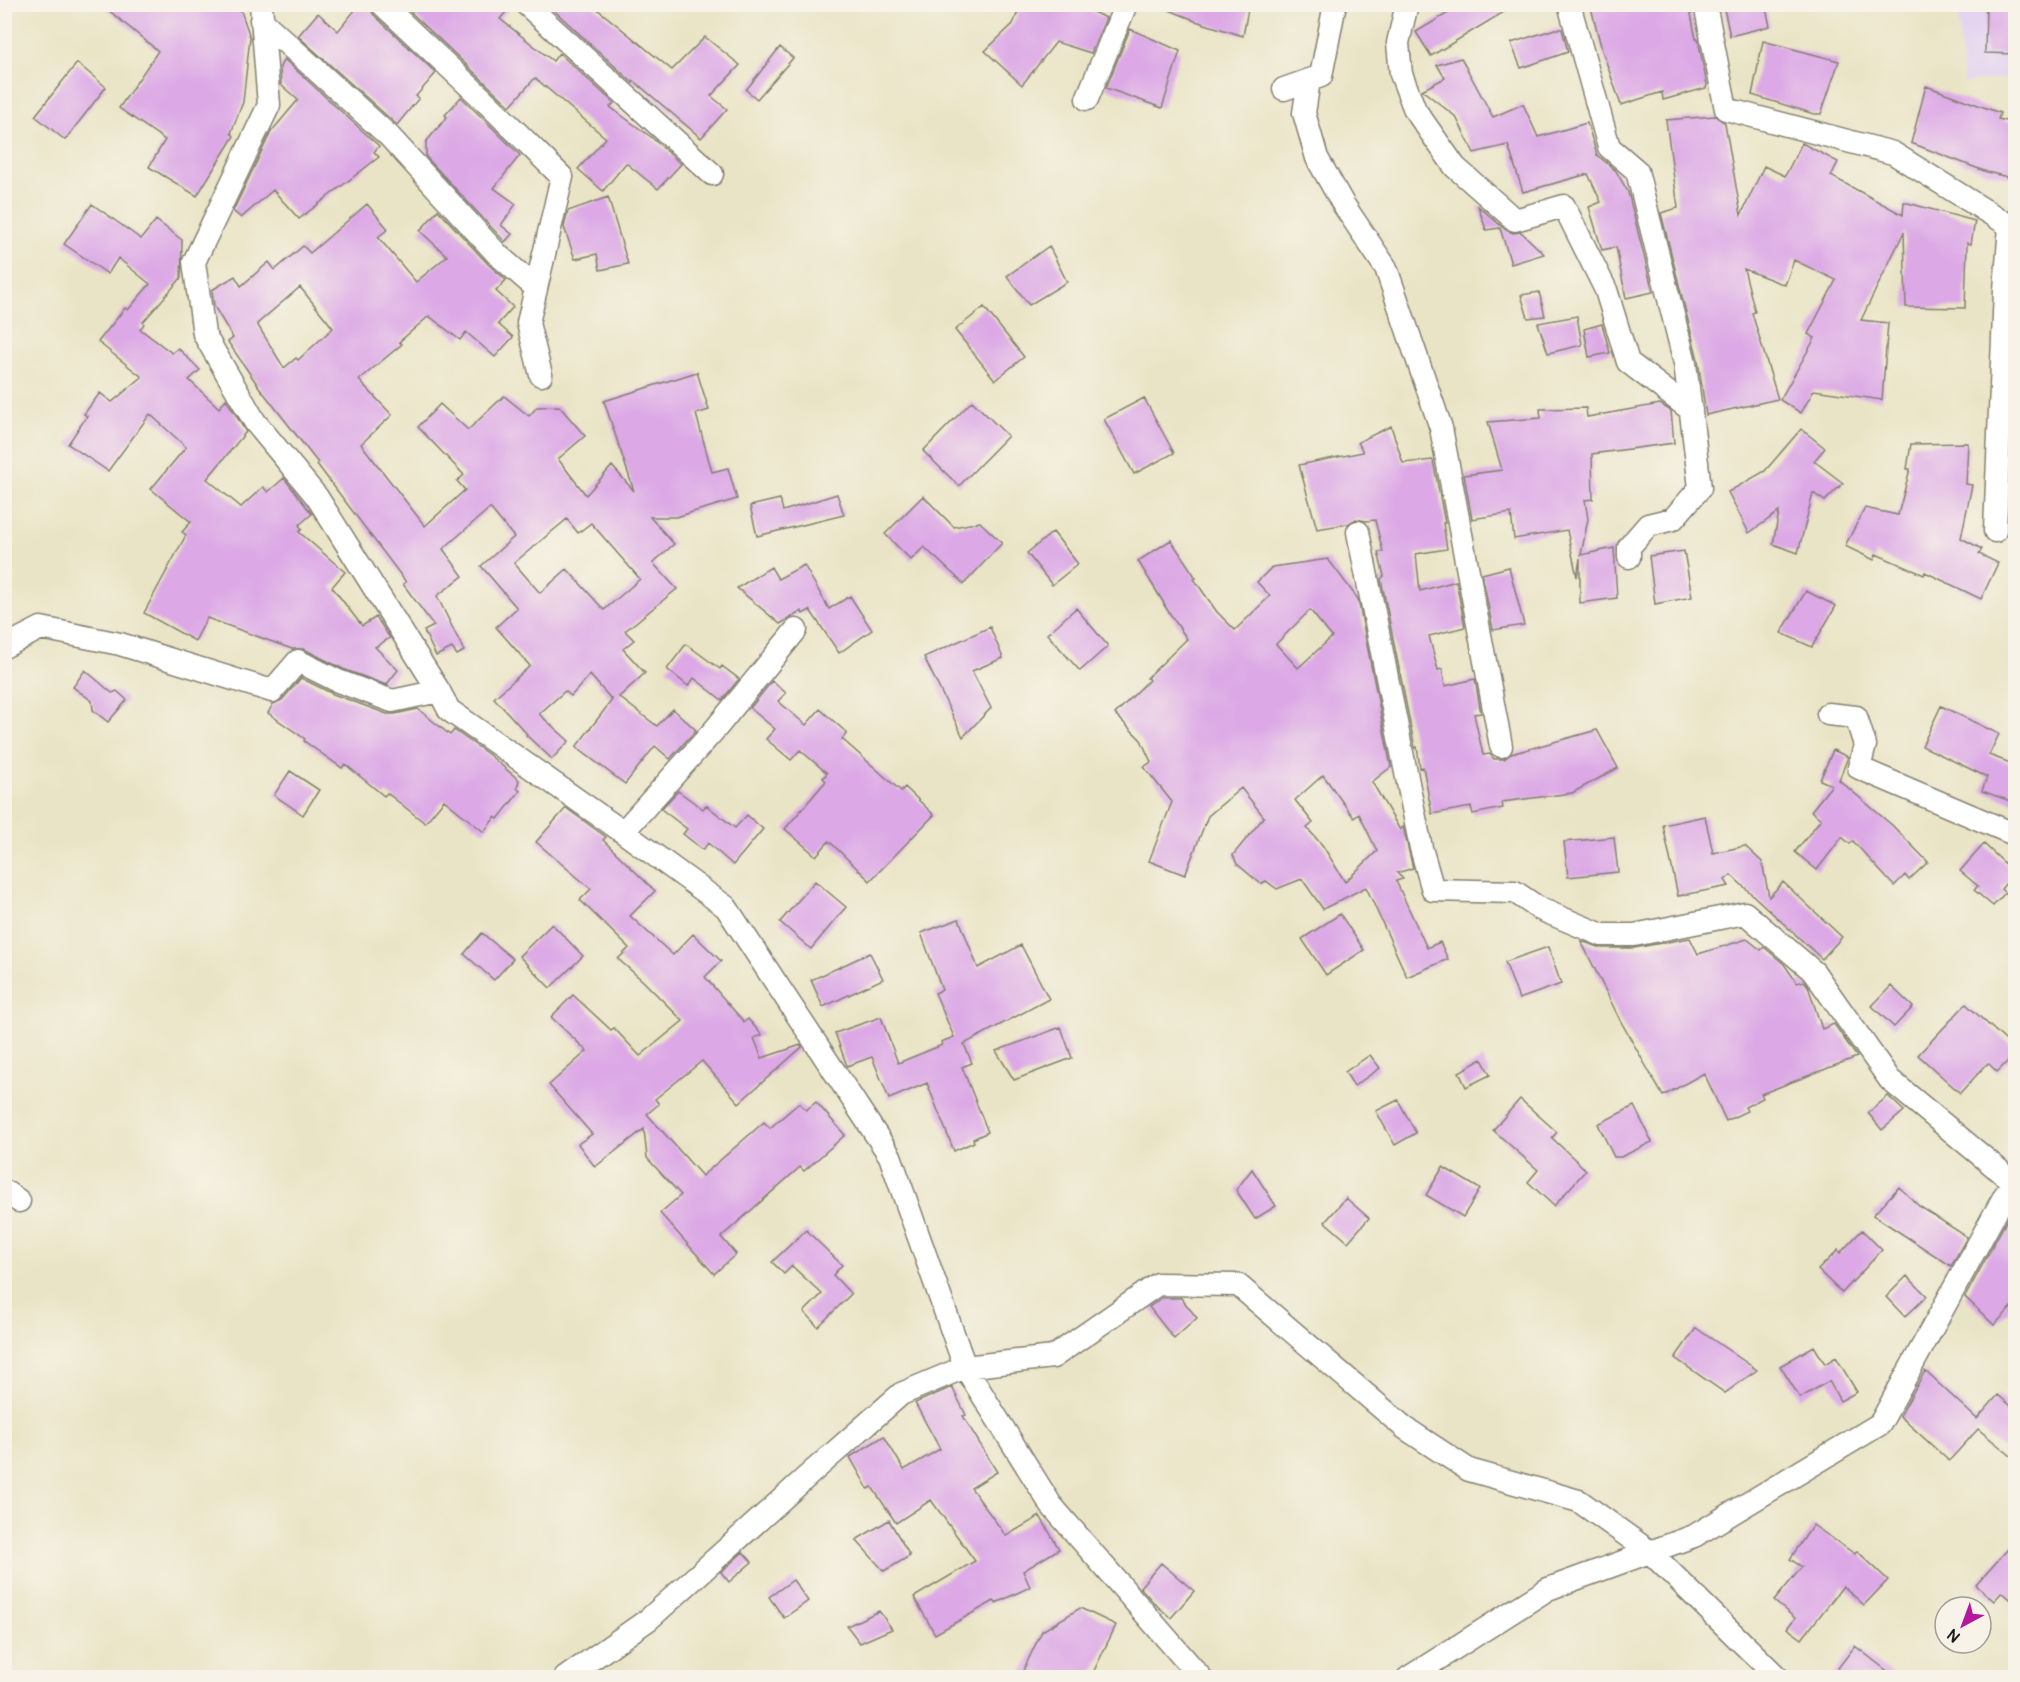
<svg xmlns="http://www.w3.org/2000/svg" width="2020" height="1682" viewBox="0 0 2020 1682" font-family="Pangolin,sans-serif">
<style>
.built{fill:#e4d3f1}
.building{fill:#dca8e6;fill-rule:evenodd}
.lines{fill:none;stroke-linecap:round;stroke-linejoin:round}
.street-casing{stroke:#838071;stroke-width:25}
.street{stroke:#fff;stroke-width:22}
</style>
<rect width="100%" height="100%" fill="#f7f3e8"/>
<filter id="ink" filterUnits="userSpaceOnUse"><feTurbulence type="fractalNoise" baseFrequency=".0167" numOctaves="2"/><feDisplacementMap in="SourceGraphic" scale="12" xChannelSelector="R" yChannelSelector="G"/><feConvolveMatrix kernelMatrix="1 2 1 2 8 2 1 2 1" color-interpolation-filters="sRGB"/></filter>
<filter id="wash" filterUnits="userSpaceOnUse"><feTurbulence type="fractalNoise" baseFrequency=".008" numOctaves="4" result="noise"/><feDisplacementMap in="SourceGraphic" scale="24" xChannelSelector="R" yChannelSelector="G"/><feGaussianBlur stdDeviation="1.35" result="paint"/><feColorMatrix in="noise" values="0 0 0 0 0 0 0 0 0 0 0 0 0 0 0 0 0 1.4 0 .05"/><feComposite in="paint" operator="in"/></filter>
<g filter="url(#wash)">
<rect width="100%" height="100%" fill="#eae4c6"/>
<path class="built" d="M1957 5H2015V77L1963 83Z"/>
<g id="blocks">
<path class="building" d="M101 4H179L175 9 239 5 250 37 243 102 231 133 234 136 197 196 149 167 165 140 119 108 158 51Z
M360 4H369L373 14 436 73 416 96 419 98 397 125 298 36 318 13 338 31Z
M402 4H513L500 19 553 61 559 53 614 103 610 107 651 137 681 164 658 189 626 163 603 191 578 169 606 138 535 78 510 106Z
M547 4H591L672 70 705 37 740 65 711 96 727 109 701 138 634 81 633 83Z
M1021 4H1075L1106 18 1091 53 1056 42 1022 85 985 51 1013 24Z
M1160 4H1249L1243 36 1192 20V19L1159 6Z
M1463 4H1517L1431 56 1416 32Z
M1590 4H1689L1696 39H1698L1707 85 1706 88 1663 100 1662 92 1621 105 1602 50Z
M1723 4H1765L1770 26 1730 36Z
M1986 4H2016V54L1985 53Z
M1130 29 1180 51 1162 108 1106 88Z
M1555 29H1562L1568 52 1521 68 1511 43Z
M1763 41 1839 61 1821 114H1814L1752 95Z
M780 47 793 58 757 99 746 90Z
M1461 58 1493 117 1523 104 1538 137 1587 123 1597 155 1616 171 1628 192 1653 292 1626 298 1616 247 1602 250 1589 207 1601 202 1588 174 1523 192 1508 145 1474 153 1456 117 1422 90 1445 78 1437 65Z
M284 59 379 146 374 152 379 157 299 219 273 190 241 218 233 211 271 132 298 100 281 85 280 67Z
M77 63 106 87 65 140 35 116Z
M1926 86 2000 113 1998 119 2016 124V179L1987 172 1911 143Z
M461 97 520 155 494 188 516 204 501 225 512 234 505 242 426 157V142L447 117 445 115Z
M1715 116 1725 123 1741 215 1764 166 1785 176 1802 143 1838 162 1831 176 1903 215 1904 202 1975 221 1971 244 1967 243 1965 308 1906 307 1904 232 1861 320 1888 323 1882 400 1814 390 1801 413 1780 400 1815 338 1808 334 1836 280 1794 260 1785 285 1744 269 1755 312 1752 313 1778 399 1706 415 1698 360 1661 213 1678 208 1666 120Z
M608 197 628 264 600 270 597 254 575 259 564 227 568 211Z
M92 204 141 239 156 220 182 240 181 278 143 322 144 324 140 329 172 353 178 348 200 370 189 380 219 408 226 399 246 432 207 479 241 507 263 487 268 492 284 478 312 514 299 525 302 529 299 532 345 572 332 587 362 626 376 617 390 638 375 647 398 670 387 684 389 686 343 669 304 649H292L207 618 195 641 144 613 186 535 182 532 191 522 151 489 186 447 150 414 108 471 68 444 87 416 84 414 100 393 112 402 142 377 98 342 125 308 128 310 150 284 118 258 108 274 64 244Z
M367 204 388 229 378 237 416 282 447 256 420 231 438 210 488 264 506 280 496 291 513 307 498 324 513 337 495 357 466 332 460 340 429 316 399 342 402 344 359 380 392 415 361 444 425 526 465 490 457 481 464 475 418 427 440 404 468 430 504 396 529 416 537 407 559 406 585 436 558 459 586 495 612 466 634 491 604 401 697 372 709 410 696 414 712 472 728 468 737 499 676 517H650L674 544 653 563 677 589 625 631 634 640 623 649 645 673 619 697 657 726 673 709 696 730 670 759 655 746 625 784 576 747 612 700 590 675 571 696 565 691 539 714 569 741 552 759 526 735 527 734 494 698 530 666 496 627 517 608 481 566 514 537 490 508 443 549 463 576 437 596 464 651 457 655 452 648 436 656 424 631 434 626 403 584 406 582 317 464 318 463 259 387 228 342 233 338 214 306 212 290 235 276 241 286 269 262 275 270 303 246 310 253ZM300 287 333 328 298 360 296 358 284 368 257 324ZM567 519 578 533 591 523 640 579 604 610 567 569 540 593 514 563Z
M1478 206 1506 230 1513 233 1521 232 1544 254 1511 264 1500 228 1486 230Z
M1049 246 1067 282 1029 305 1007 276Z
M1539 292 1545 316 1528 318 1521 295Z
M984 307 1024 357 995 380 955 330Z
M1577 316 1582 345 1548 353 1538 323Z
M1602 324 1610 353 1589 357 1584 329Z
M1144 398 1174 453 1134 474 1104 419Z
M972 401 1008 436 959 486 923 451Z
M1660 404 1671 411 1674 443 1592 454 1593 499 1585 500 1588 519 1581 555 1614 548 1617 598 1580 603V558L1577 577 1567 530 1514 539 1511 513 1472 519 1464 475 1502 470 1488 422 1541 418 1540 409 1586 408 1587 417Z
M1391 426 1403 463 1433 460 1445 523H1443L1447 549 1416 554 1420 591 1456 581 1465 627 1429 636 1438 670 1442 669 1445 686 1475 679 1481 713 1474 714 1483 755 1490 754 1494 759H1504L1511 754 1597 730 1618 768 1572 793 1502 802 1503 808 1473 814 1471 807 1432 814 1423 767 1420 768 1417 747 1415 748 1381 579 1384 576 1378 552H1383L1375 520 1366 521 1356 519 1348 524 1317 529 1299 465 1363 452 1358 442Z
M1801 429 1825 448 1814 461 1843 483 1825 501 1813 493 1798 553 1773 544 1779 512 1749 533 1728 492 1765 471Z
M1968 443 1966 484 1972 485 1961 538 1982 549 1979 554 1998 563 1981 599 1925 572 1924 575 1876 554 1874 560 1845 546 1865 508 1898 515 1910 469H1907L1911 444Z
M837 494 844 515 757 536 750 506 780 499 783 511Z
M923 496 954 527 980 522 1002 543 964 584 924 547 911 560 885 534Z
M1053 532 1078 564 1052 585 1027 553Z
M1171 540 1196 578 1194 579 1217 612 1235 630 1270 596 1257 582 1272 567 1328 559 1358 599 1391 767 1372 782 1400 830 1403 827 1413 868 1397 873 1403 879 1396 881 1427 948 1440 942 1448 959 1407 977 1366 887 1323 909 1302 879 1277 889 1266 881 1261 884 1237 864 1233 855 1264 817 1241 788 1208 816 1185 875 1149 861 1172 802 1144 767 1151 762 1141 740 1115 714 1149 680 1147 678 1187 639 1164 605H1165L1138 561ZM1310 610 1332 637 1298 668 1276 644ZM1323 775 1354 818 1359 814 1377 851 1345 882 1323 846 1307 828 1313 823 1295 800Z
M1684 551 1692 597 1655 604 1649 556Z
M804 565 829 609 850 596 872 630 839 653 810 610 803 614 802 611 780 624 737 588 771 567 778 579Z
M1509 567 1524 625 1493 630 1482 574Z
M1806 591 1836 606 1812 647 1781 633Z
M1076 608 1108 646 1080 671 1047 634Z
M990 627 1003 658 972 671 991 708 963 737 924 657Z
M686 644 720 669 722 666 739 679 722 700 694 678 688 686 667 669Z
M85 670 112 693 117 691 127 700 108 722 93 710 92 701 73 687Z
M301 678 333 694 387 714H395L418 709 450 735 454 730 488 754 519 780 517 788 520 791 498 819 495 817 484 832 444 800 425 823 387 793 384 796 345 764 342 768 304 741 305 739 268 713 273 704 282 700Z
M772 681 786 693 778 701 806 725 820 709 847 733 842 739 901 791 905 787 934 815 870 881 829 841 816 856 785 829 826 781 823 778 827 773 800 750 791 760 766 739 775 729 750 708Z
M1941 706 1999 734 1989 755 2016 765V803L1982 791 1987 777 1922 746Z
M1833 750 1848 757 1839 780 1893 826 1928 862 1909 880 1905 875 1894 886 1853 841 1850 844 1842 837 1817 870 1795 852 1821 819 1811 811 1832 785 1820 780Z
M290 771 319 790 303 815 274 795Z
M678 791 703 809 706 805 735 828 747 815 763 829 733 865 708 843 703 850 683 834 687 829 661 809Z
M566 808 606 837 603 840 655 891 630 916 673 955 693 934 721 961 705 977 744 1022 748 1019 762 1035 754 1038 762 1058 801 1045 802 1047 739 1103 702 1061 655 1099 659 1104 647 1114 702 1176 764 1122 770 1128 799 1103 806 1110 816 1102 845 1135 804 1171 800 1167 721 1237 736 1254 714 1274 660 1213 681 1195 647 1158 644 1129 595 1167 578 1144 592 1134 549 1085 587 1051 551 1017 573 995 611 1030 614 1028 640 1056 683 1021 643 981 618 959 629 948 580 900 591 889 536 842Z
M1705 816 1713 853 1745 846 1762 862 1769 897 1783 882 1842 937 1822 959 1731 875 1725 880 1729 886 1678 896 1663 825Z
M1614 837 1618 872 1568 877 1564 842Z
M1984 844 2015 873 2001 889 2005 893 1993 906 1974 890 1978 886 1960 871Z
M815 881 846 907 811 949 780 922Z
M1340 914 1364 950 1326 975 1302 939Z
M959 919 978 968 1021 945 1049 999 964 1044 972 1063 962 1067 988 1132 973 1139 974 1142 954 1151 927 1083 889 1099 872 1057 847 1066 835 1033 881 1017 898 1063 942 1045 941 1042 954 1037 935 993 942 990 921 933Z
M552 924 583 956 550 988 519 956Z
M482 933 513 959 494 980 464 954Z
M1690 938 1698 954 1747 939 1761 950 1764 947 1784 964 1797 983 1804 981 1808 986 1822 1029 1834 1024 1857 1057 1761 1094 1763 1098 1745 1107 1747 1111 1726 1121 1704 1073 1663 1096 1620 1020 1581 941 1602 948H1634Z
M1548 947 1561 984 1519 999 1505 962Z
M870 953 883 979 823 1007 811 980Z
M1891 986 1913 1007 1894 1027 1872 1006Z
M1966 1004 2016 1050V1053L1997 1072 1988 1063 1960 1093 1918 1055Z
M1061 1027 1072 1058 1014 1080 996 1051Z
M1370 1055 1380 1068 1354 1086 1345 1072Z
M1482 1059 1490 1075 1466 1087 1459 1072Z
M1888 1096 1904 1111 1882 1130 1868 1113Z
M1520 1099 1557 1132 1552 1138 1586 1170 1554 1206 1528 1182 1538 1170 1493 1130Z
M1398 1100 1416 1133 1395 1145 1376 1111Z
M1634 1106 1652 1142 1621 1157H1614L1598 1124Z
M1443 1167 1480 1189 1463 1217 1426 1195Z
M1252 1169 1276 1206 1255 1219 1236 1190Z
M1899 1187 1919 1206 1967 1237 1951 1266 1873 1215Z
M1346 1198 1369 1218 1348 1242 1325 1222Z
M2010 1214 2016 1218V1303L1994 1325 1965 1297Z
M806 1230 842 1265 833 1275 851 1294 818 1327 804 1312 822 1294 792 1266 784 1274 772 1262Z
M1862 1230 1882 1250 1842 1293 1818 1270 1838 1250 1840 1253Z
M1907 1276 1927 1296 1905 1317 1886 1297Z
M1162 1298H1181L1197 1318 1174 1339 1149 1307Z
M1696 1328 1757 1370 1725 1393 1675 1358Z
M1814 1346 1825 1364 1836 1357 1857 1392 1840 1401 1829 1381 1800 1398 1780 1366Z
M1925 1371 1977 1419 1998 1395 2016 1410V1460L1978 1429 1949 1461 1900 1416Z
M952 1387 966 1415 963 1416 997 1472 971 1488 1006 1536 1040 1516 1059 1549 1023 1571 1030 1587 996 1603 994 1601 935 1634 914 1597 975 1561 931 1500 896 1523 872 1487 868 1489 850 1457 884 1436 904 1470 940 1449 915 1403Z
M889 1520 910 1556 884 1571 856 1540Z
M1813 1525 1855 1554 1857 1551 1888 1580 1864 1605 1843 1586 1802 1639 1787 1628 1795 1618 1774 1601 1802 1567 1790 1559Z
M2016 1540V1604L2002 1592 1994 1601 1976 1585Z
M743 1552 752 1562 729 1582 721 1572Z
M1161 1563 1194 1591 1171 1618 1154 1603 1140 1587Z
M793 1580 808 1601 784 1618 769 1597Z
M1080 1608 1116 1625 1091 1677H1020L1042 1631Z
M879 1611 892 1629 860 1643 847 1626Z
M1855 1646 1895 1677H1831Z"/>
</g>
</g>
<g filter="url(#ink)">
<use href="#blocks" fill-opacity="0" stroke="#838071" stroke-width="1.5"/>
<g class="lines">
<g class="street-casing">
<path id="street" d="M261 4 269 105 194 262 204 334 255 422 317 497 439 691 449 710 623 832 726 907 890 1156 965 1367 1051 1505 1201 1678
M382 4 484 100 562 177 528 323 541 375
M526 4 712 174
M1407 4 1398 43 1401 74 1415 110 1455 167 1515 220 1564 206 1606 290 1628 362 1691 410
M1569 4 1609 147 1637 171 1685 363 1700 488 1673 519 1648 525 1629 547V557
M1705 4 1726 109 1893 153 2010 226 2005 290
M261 20 389 136 498 255 536 288
M1309 80 1304 113 1317 158 1343 204 1386 268 1441 428 1501 746
M1284 89 1321 76 1335 4
M1087 99 1126 4
M1995 531 2005 290H2016
M1358 532 1421 848 1433 890 1515 892 1540 909 1602 935H1634L1745 913 1814 972 1890 1080 2012 1181
M4 647 41 628 120 644 272 691 298 661 338 681 392 701 439 691
M1828 714 1856 717 1865 745 1859 768 2016 835
M623 832 717 727 796 630
M4 1191 19 1201
M565 1678 649 1619 811 1473 901 1394 965 1367 1053 1357 1158 1284 1238 1285 1405 1428 1469 1470 1579 1501 1650 1552 1778 1678
M1408 1678 1548 1589 1694 1536 1880 1424 2016 1175"/>
</g>
<use href="#street" class="street"/>
</g>
</g>
<rect width="2020" height="1682" fill="none" stroke="#f7f3e8" stroke-width="24"/>
<g transform="translate(1963 1625) rotate(221)"><circle r="28" fill="#f7f3e8" stroke="#9f9d96" stroke-width="1.5"/>
<path d="M0-4.5L10 22L0 15L-10 22Z" fill="#b5179e"/>
<text y="-9" font-size="16" font-weight="bold" text-anchor="middle" fill="#1c1c1c">N</text>
</g>
</svg>
